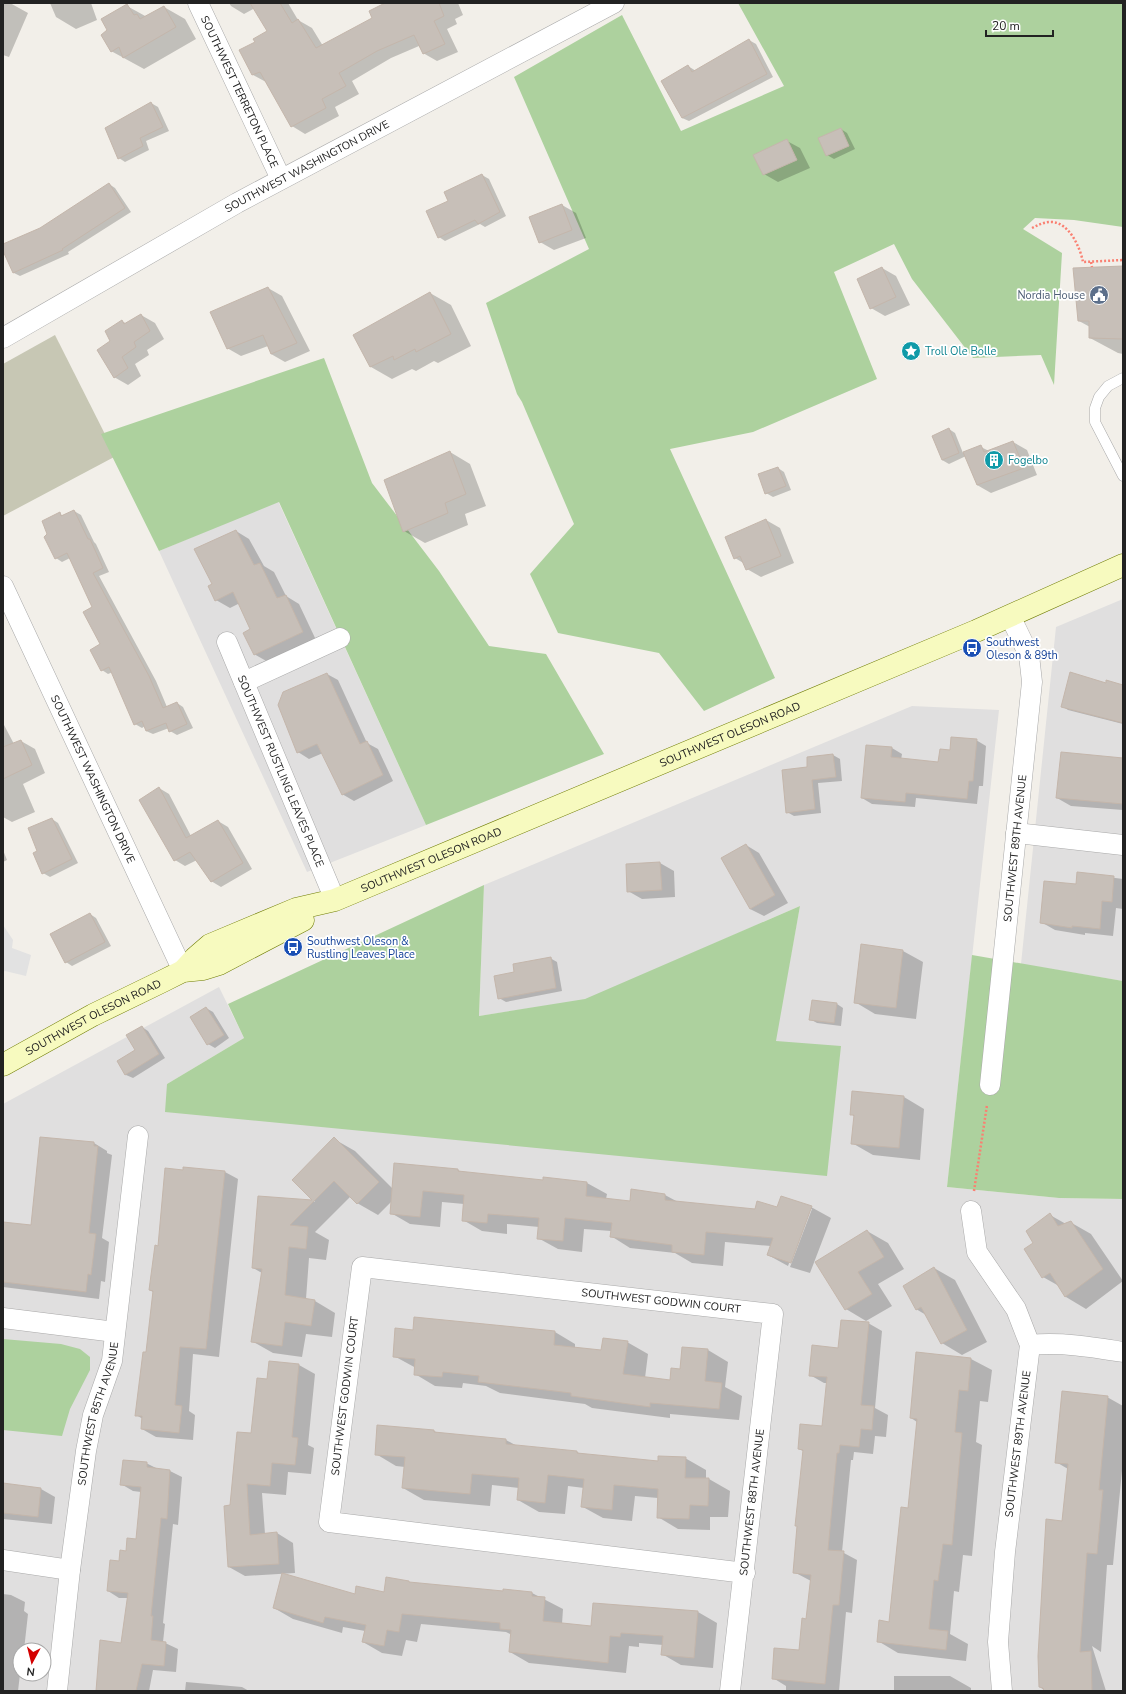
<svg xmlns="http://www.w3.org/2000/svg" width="1126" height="1694" viewBox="0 0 1126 1694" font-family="'Nunito Sans',sans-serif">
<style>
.residential{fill:#e0dfdf;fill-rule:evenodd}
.construction{fill:#c7c7b4}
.forest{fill:#add19e}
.parking{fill:#e2e2e2}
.shadow{fill:#0003}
.building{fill:#c7bfb8;stroke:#c4b6ab}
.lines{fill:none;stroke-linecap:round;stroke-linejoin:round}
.lane-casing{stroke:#a9a9a9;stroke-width:11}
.street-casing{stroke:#a9a9a9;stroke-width:21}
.secondary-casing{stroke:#707d05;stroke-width:23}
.path{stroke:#fa8072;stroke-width:2.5;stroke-dasharray:2 2;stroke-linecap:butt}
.lane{stroke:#fff;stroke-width:10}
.street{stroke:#fff;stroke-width:20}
.secondary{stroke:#f7fabf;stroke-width:22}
.labels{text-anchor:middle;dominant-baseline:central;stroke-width:3.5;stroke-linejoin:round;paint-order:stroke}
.street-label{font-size:11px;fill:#222;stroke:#fff}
.service-label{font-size:11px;fill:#4e5e75;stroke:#fff;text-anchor:end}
.culture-label{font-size:11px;fill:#0d838f;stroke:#fff;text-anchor:start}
.transit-label{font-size:11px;fill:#164399;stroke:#fff;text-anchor:start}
</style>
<rect width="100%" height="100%" fill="#f2efe9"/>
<path class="residential" d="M278 501 426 825 307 872 159 551Z
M1123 599V981L1021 964 1056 627Z
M912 706 999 710 947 1187 1059 1198 1123 1199V1691H3V1104L219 987 244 1038 167 1084 775 1041 800 906 585 1000 479 1016 484 885ZM20 1650H44V1674H20Z"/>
<path class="construction" d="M55 335 116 456 3 516V364Z"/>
<path class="forest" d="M738 3H1123V227L1074 220 1035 218 1023 229 1062 253 1054 385 1041 355 973 358 912 279 894 244 834 272 877 379 753 432 670 449 775 678 704 711 659 653 558 633 530 574 574 524 522 402 517 394 486 303 589 249 514 77 622 15 681 131 784 86Z
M324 358 372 483 439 571 489 646 546 654 604 754 426 825 279 502 159 551 101 434Z
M484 885 479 1016 585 999 800 906 776 1041 841 1046 827 1176 165 1112 167 1084 244 1038 228 1004Z
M972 955 1123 981V1199L1059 1198 947 1187Z
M3 1339 61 1344 80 1349 90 1357V1370L70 1409 62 1436 3 1430Z"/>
<path class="parking" d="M3 925 13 940 12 948 31 955 26 976 5 971 3 972Z"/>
<path class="shadow" d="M3 3H10L28 13 9 57 3 55Z
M50 3H91L97 20 76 29 56 17Z
M229 3H288L298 20 312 28 323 46 373 19 387 3H458L463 15 455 19 457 24 447 29 458 52 437 61 423 53 419 46 391 58 352 81 359 94 335 107 339 116 305 134 292 126 266 82 253 75 256 43 268 32 255 8 244 14 231 6Z
M127 6 147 17 164 7 185 19 196 39 144 69 111 51 109 30Z
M749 40 756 44 773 77 689 121 682 118 688 66 696 71Z
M151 103 158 107 169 131 146 141 149 150 125 162 119 158Z
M841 129 847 133 855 149 834 159 827 155Z
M787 141 800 148 810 168 778 182 764 174Z
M482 175 489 179 506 216 485 227 480 224 445 241 439 237 450 202Z
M109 184 115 188 131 212 68 252 69 254 20 276 14 273 3 249V245L41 229Z
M562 205 576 213 586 238 554 250 540 242Z
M1123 267V354L1118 353 1090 338V327L1079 321Z
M882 268 896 276 910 305 885 316 871 308Z
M268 288 282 296 310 351 285 362 271 354 268 346 241 356 227 348Z
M430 293 451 305 471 346 438 363 434 361 416 371 412 369 392 379 371 367 355 335Z
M141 315 155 323 164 339 147 350 149 355 135 364 141 376 128 385 114 377 111 341 122 321 127 324Z
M949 429 955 433 963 453 981 447 989 451 1013 442 1027 450 1037 475 991 493 977 485 966 456 949 464 942 460Z
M450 452 470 464 486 506 465 514 468 525 425 543 404 531Z
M778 468 784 472 791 490 773 497 766 493Z
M74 511 81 515 94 542 96 544 109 572 99 576 156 681 167 707 177 703 183 707 193 728 177 735 170 731 169 728 153 734 146 731 145 726 142 728 135 724 113 672 108 674 102 670V644L93 608 70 558 62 562 56 558 60 514 64 516Z
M766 520 780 528 794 563 761 577 747 569 745 564 735 558Z
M236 531 249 539 264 566 274 572 286 596 299 604 316 640 268 662 254 654 252 630 240 603 230 608 216 600 213 584Z
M327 674 338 680 367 743 378 749 393 781 354 801 342 794 323 753 309 759 298 752Z
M1107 684 1123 686V724L1068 710 1062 706Z
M3 723 14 744 21 741 35 749 45 773 23 784 35 812 12 822 3 817Z
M976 740 986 746 983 786H979L977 804 916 798 915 807 872 804 862 798 892 748 902 754 901 760 939 763 951 751Z
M833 755 840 759 842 781 818 783 821 813 794 816 787 812 808 768Z
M1123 759V810L1071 806 1057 798Z
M159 788 169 794 191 836 218 821 228 827 252 869 221 887 211 881 197 860 185 866 175 860 141 800Z
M52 819 58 823 78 863 50 877 43 873 39 852Z
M746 845 759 853 788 903 764 916 750 909Z
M3 850 7 860 3 862Z
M660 863 674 871 675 897 642 899 628 891 627 865Z
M1078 873 1123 879V909L1116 908 1113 936 1085 933V935L1055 930 1041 922 1077 885Z
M90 914 96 918 111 946 72 966 66 962Z
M903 951 923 962 916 1019 875 1014 855 1002Z
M550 958 557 962 562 991 506 1002 499 998 516 972Z
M837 1004 843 1008 841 1026 817 1023 810 1019Z
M206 1008 213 1012 229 1038 215 1048 208 1044Z
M142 1027 148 1031 165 1058 133 1078 126 1075 118 1062 136 1050Z
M904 1097 924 1109 920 1160 873 1155 852 1143 855 1117 851 1114Z
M334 1139 355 1151 393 1189 395 1164 458 1170 463 1173 543 1181 544 1178 587 1183 607 1194 606 1199 631 1202 632 1191 665 1195 678 1202 756 1210 811 1207 831 1218 810 1273 790 1267 812 1209H809L788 1266 768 1255 771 1246 725 1242 723 1266 692 1263 675 1253 630 1248 611 1236V1231L584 1229 582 1252 558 1249 538 1238 539 1227 507 1224V1234L482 1231 463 1220 464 1204 442 1202 440 1227 410 1224 391 1213 392 1201 378 1215 357 1203 351 1196 315 1232 329 1240 326 1260 309 1258 306 1299 315 1301 335 1313 332 1337 306 1334 302 1357 273 1353 252 1341 262 1273 253 1268 259 1197 315 1202 293 1180Z
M94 1143 107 1151V1153L112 1155 102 1238 109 1242 105 1282 101 1281 99 1299 3 1287V1223L31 1226Z
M225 1172 238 1179 219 1357 193 1354 189 1411 195 1415 193 1440 156 1437 142 1429 143 1419 136 1415 147 1353 153 1292 150 1290 159 1247Z
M1050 1215 1066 1224 1070 1222 1091 1234 1123 1281 1086 1309 1066 1297 1059 1286 1043 1277 1035 1243Z
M867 1231 888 1243 904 1269 878 1284 892 1306 866 1321 846 1309Z
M934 1268 955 1280 987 1342 962 1355 942 1343 926 1315 916 1309Z
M868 1323 882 1331 875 1408 888 1415 886 1437 875 1436 873 1454 854 1452 853 1460H851L842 1552 857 1560 852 1613 846 1612 839 1691H786V1686L773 1678 800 1651 807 1620 811 1581 794 1572 803 1451 799 1449 823 1427 828 1383H824L810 1375Z
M414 1331 555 1332 575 1344V1348L602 1351 627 1342 648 1354 645 1378 670 1381 681 1370 708 1350 728 1362 725 1387 742 1396 739 1420 670 1414V1418L592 1408 585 1404 500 1393 486 1386 463 1383 462 1388 435 1386 415 1374 416 1368 394 1356Z
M917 1353 971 1359 992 1370 988 1402 980 1401 976 1442 982 1445 972 1556 963 1555 959 1592 954 1591 950 1634 968 1644 966 1661 898 1653 878 1641 890 1623 909 1509 917 1422 911 1418Z
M299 1365 315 1374 308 1445 314 1448 311 1474 288 1472 286 1495 262 1493 265 1534 277 1533 293 1543 295 1573 245 1576 229 1567 231 1506 268 1380Z
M1107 1397 1123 1406V1460L1113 1565H1107L1101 1652 1092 1646 1106 1691H1045L1040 1687 1063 1522 1068 1469 1056 1462Z
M378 1426 434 1431 438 1433 506 1440 517 1446 577 1452 583 1455 659 1463 685 1458 706 1470V1479H709L730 1491 728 1517H710V1530L678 1529 658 1517V1498L635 1496 632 1521 603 1518 583 1507 584 1488 568 1486 565 1514 539 1512 518 1500 519 1488 492 1485 490 1506 424 1500 403 1488 405 1467 396 1466 376 1454Z
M146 1463 158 1469 170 1471 182 1477 178 1525 173 1524 163 1623 165 1624 163 1642 178 1649 176 1672 153 1670 149 1691H97L122 1644 128 1598H119L108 1591 120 1562 137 1540 141 1492 133 1491 121 1484Z
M3 1484 41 1489 55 1497 52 1524 3 1519Z
M409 1582 412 1584 504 1592 532 1593 563 1609 562 1624 592 1627 594 1604 698 1612 717 1623 713 1668 681 1665 662 1654 663 1645 639 1643V1647L629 1646 626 1673 529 1663 510 1652 512 1635 506 1632 421 1624 417 1642 406 1640 402 1656 382 1653 363 1642 365 1631 343 1627 342 1633 293 1619 274 1608 356 1595 384 1593Z
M3 1594 11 1595 25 1602 24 1611 28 1614 24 1650H20V1674L18 1691H3Z
M894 1676H950L971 1688V1691H894Z
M186 1682 242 1687 249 1691H185Z"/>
<path class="building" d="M250 3H280L292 23 298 19 316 48 372 18 369 11 385 3H439L444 16 434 21 445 44 423 54 414 35 377 51 339 73 346 86 322 99 326 108 291 127 260 72 252 75 239 50 255 42 253 39 267 31Z
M127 4 134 15 137 14 140 19 164 6 176 27 123 58 119 47 111 52 101 35 107 30 101 19Z
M749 39 767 74 682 118 661 81 688 65 692 72Z
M151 102 163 127 140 138 143 146 118 159 105 128Z
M841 128 849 146 826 156 818 138Z
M787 139 797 160 763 175 753 155Z
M482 174 500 212 478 224 475 220 438 238 426 211 448 201 444 192Z
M109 183 125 208 62 249 63 250 13 273 3 251V244L40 228Z
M562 204 572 230 539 243 529 217Z
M1123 266V339L1089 338V321H1078L1073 268Z
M882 267 896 297 870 309 857 279Z
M268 287 297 343 271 354 263 335 227 349 210 312Z
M430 292 451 334 416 352 415 349 394 360 393 356 370 367 353 335Z
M141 314 150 331 134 342 136 347 122 357 128 368 114 378 97 350 110 341 105 331 122 320 124 324Z
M949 428 959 453 942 460 932 436Z
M1013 441 1024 468 977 485 963 452 981 445 984 452Z
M450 451 466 494 445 503 448 513 403 532 384 480Z
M778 467 786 486 765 494 758 474Z
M74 510 88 539H90L103 568 93 573 149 676 163 708 177 702 187 724 169 732 166 723 146 731 142 721 134 725 109 667 101 671 90 650 100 644 83 612 92 607 67 553 55 559 44 537 47 534 42 521 60 512 61 516Z
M766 519 781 556 746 570 740 556 734 559 725 537Z
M236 530 254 565 260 563 277 598 286 595 303 632 254 655 243 633 250 629 233 592 215 601 208 586 212 584 194 549Z
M1070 672 1106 683V680L1123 685V723L1061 707Z
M327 673 360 744 367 741 383 775 342 795 317 744 297 753 278 705 283 692Z
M951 737 977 739 973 781H969L967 799 906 793 905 802 861 798 866 745 892 747 891 757 938 762 940 749 950 750Z
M21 740 32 765 3 779V747Z
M1061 752 1123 758V804L1056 798Z
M833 754 836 777 812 780 815 809 786 813 782 770 807 767V757Z
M159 787 186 838 218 820 243 863 211 882 190 852 174 861 139 800Z
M52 818 72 859 42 874 33 853 37 851 28 828Z
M746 844 775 895 750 909 721 858Z
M660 862 662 890 627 892 626 864Z
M1077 872 1114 876 1112 902 1102 901 1100 929 1072 926V928L1040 923 1044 881 1076 884Z
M90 913 105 942 65 963 50 934Z
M861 944 903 950 896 1008 854 1003Z
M551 957 556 988 498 999 494 976 514 972 513 964Z
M812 1000 837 1003 834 1023 809 1020Z
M206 1007 224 1035 207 1045 190 1017Z
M142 1026 159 1054 125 1075 117 1061 135 1050 126 1035Z
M852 1091 904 1096 899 1148 851 1144 854 1115H850Z
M40 1137 94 1142V1146H98L89 1233 96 1234 91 1275 88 1274 86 1292 3 1282V1222L31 1225Z
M334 1137 379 1182 357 1204 334 1181 290 1225 308 1227 306 1249 289 1247 285 1295 315 1300 311 1326 285 1322 282 1346 251 1342 262 1269 252 1268 258 1196 312 1200 292 1180Z
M394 1163 458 1169V1171L543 1180V1177L587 1182 586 1196 630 1201 631 1189 665 1194V1200L755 1209 757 1201 777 1207 781 1196 812 1206 791 1263 767 1255 773 1238 706 1232 704 1255 672 1252V1245L610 1237 612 1223 565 1218 563 1241 537 1239 539 1218 488 1214 487 1223 462 1221 464 1195 423 1191 420 1217 390 1214Z
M183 1167 225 1171 206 1349 180 1347 175 1405 182 1406 179 1433 141 1429 142 1416H135L143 1352H146L153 1291 149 1290 155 1245 158 1246 165 1168 183 1170Z
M1050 1213 1058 1226 1071 1221 1103 1269 1065 1297 1050 1273 1042 1278 1024 1249 1033 1243 1026 1231Z
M867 1230 884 1257 858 1272 872 1294 845 1310 815 1262Z
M934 1267 967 1330 941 1344 921 1307 916 1310 903 1286Z
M414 1317 555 1331 554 1345 601 1350 603 1338 628 1341 623 1374 670 1380 671 1368 680 1369 682 1347 708 1349 705 1381 722 1383 719 1409 650 1403V1407L571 1396V1393L478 1382 479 1376 443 1372 442 1377 414 1375 415 1359 393 1357 395 1328 413 1330Z
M841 1320 869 1322 861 1405 874 1406 872 1430 861 1429 859 1447 840 1445 839 1453H837L828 1550 844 1551 839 1605H833L825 1684 772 1679 774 1648 799 1650 802 1618 806 1619 811 1575 793 1573 797 1526H795L803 1450 798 1449 800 1424 822 1426 827 1377 809 1376 812 1345 838 1348Z
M916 1352 971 1358 968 1391 959 1390 955 1432 962 1433 952 1545 943 1544 938 1581 934 1580 929 1629 948 1631 946 1650 877 1642 879 1620 889 1622 901 1507 908 1508 917 1419 910 1418Z
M269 1361 299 1364 292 1437 298 1438 295 1465 272 1463 270 1486 247 1484 250 1535 277 1532 279 1564 228 1567 224 1506 230 1505 237 1432 251 1433 257 1378 267 1379Z
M1062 1391 1108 1396 1099 1490H1103L1097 1554 1087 1553 1080 1652 1091 1651 1092 1691H1044L1043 1688 1039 1687 1038 1656 1046 1519 1062 1521 1068 1464 1055 1463Z
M377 1425 434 1430V1432L506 1439V1444L577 1451V1453L658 1461V1456L686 1457 685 1478H709L708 1506 690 1505 689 1519 657 1518 658 1489 614 1485 612 1510 581 1507 584 1479 548 1475 545 1503 517 1500 519 1478 472 1474 470 1494 402 1488 405 1457 375 1455Z
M123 1460 147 1462V1467L170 1470 167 1519 161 1518 151 1616H153L151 1640 166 1642 164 1666 142 1664 136 1691H96L100 1640 121 1643 128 1593 107 1591 110 1560 119 1561 120 1550 126 1551 127 1538 136 1539 141 1487 120 1485Z
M3 1483 41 1488 38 1517 3 1513Z
M282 1573 355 1594 356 1586 384 1592 386 1577 409 1581V1582L503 1591V1589L532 1592V1596L545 1597 543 1621 591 1626 593 1603 698 1611 694 1658 661 1655 663 1636 621 1633 620 1637 610 1636 608 1663 509 1652 511 1630 500 1629V1623L402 1614 399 1632 387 1630 384 1646 362 1642 366 1625 325 1617 323 1623 273 1608Z"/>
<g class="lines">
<g class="lane-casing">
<path id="lane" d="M1123 476 1095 422V408L1099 397 1108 386 1123 378"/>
</g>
<g class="street-casing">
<g id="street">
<path id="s1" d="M198 3 281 179"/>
<path id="s2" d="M3 338 237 203 614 3"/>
<path id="s3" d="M3 586 183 971"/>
<path id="s4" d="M227 642 335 900"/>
<path d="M244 682 340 638"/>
<path d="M1016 833 1123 845"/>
<path id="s5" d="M990 1085 1032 682 1029 655 1010 616"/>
<path d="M971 1211 977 1252 1016 1309 1030 1345 1005 1552 998 1642 1002 1691"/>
<path d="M3 1318 115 1332"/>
<path d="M1030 1345C1061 1342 1092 1347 1123 1352"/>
<path d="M3 1560 70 1570"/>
<path id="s6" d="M57 1691 70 1570 86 1451 93 1415 112 1361 138 1136"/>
<path id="s7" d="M730 1691 773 1314 362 1267 329 1522 745 1573"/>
</g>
</g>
<g class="secondary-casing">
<g id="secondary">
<path id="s8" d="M183 971 195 958 210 945 296 909 335 900 976 631 1123 565"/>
<path id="s9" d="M3 1065 93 1015 163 981 183 971 203 969 219 964 303 920"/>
</g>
</g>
<path class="path" d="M1032 228C1038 225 1044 222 1051 222 1069 222 1080 247 1083 262L1123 260
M1091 262 1092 267
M974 1191 987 1105"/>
<use href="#lane" class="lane"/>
<use href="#street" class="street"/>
<use href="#secondary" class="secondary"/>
</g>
<defs>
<g id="civic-disc" transform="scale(1)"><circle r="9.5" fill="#5c6f8a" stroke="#fff"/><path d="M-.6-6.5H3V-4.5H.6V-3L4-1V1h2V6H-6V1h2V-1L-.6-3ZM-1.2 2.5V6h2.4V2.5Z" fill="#fff"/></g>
<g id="sight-disc" transform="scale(1)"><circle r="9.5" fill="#0f9aa8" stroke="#fff"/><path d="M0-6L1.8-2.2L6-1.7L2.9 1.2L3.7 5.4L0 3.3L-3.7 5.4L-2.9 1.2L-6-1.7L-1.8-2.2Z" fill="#fff"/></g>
<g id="building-disc" transform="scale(1)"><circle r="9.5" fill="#0f9aa8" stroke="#fff"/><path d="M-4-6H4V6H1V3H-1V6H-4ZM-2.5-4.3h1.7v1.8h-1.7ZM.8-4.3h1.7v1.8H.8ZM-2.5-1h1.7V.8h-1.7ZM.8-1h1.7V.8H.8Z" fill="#fff"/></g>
<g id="bus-disc" transform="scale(1)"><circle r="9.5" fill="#1a4fb4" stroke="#fff"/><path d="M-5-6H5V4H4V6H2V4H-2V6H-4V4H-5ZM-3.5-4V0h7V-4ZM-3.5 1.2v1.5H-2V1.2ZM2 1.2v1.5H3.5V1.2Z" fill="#fff"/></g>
</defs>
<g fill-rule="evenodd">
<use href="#civic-disc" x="1099" y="295"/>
<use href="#sight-disc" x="911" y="351"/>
<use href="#building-disc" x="994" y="460"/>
<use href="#bus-disc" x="972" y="648"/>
<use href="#bus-disc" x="293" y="947"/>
</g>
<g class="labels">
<g class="street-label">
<text stroke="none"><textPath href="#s1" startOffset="98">SOUTHWEST TERRETON PLACE</textPath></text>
<text stroke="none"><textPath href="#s2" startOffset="349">SOUTHWEST WASHINGTON DRIVE</textPath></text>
<text stroke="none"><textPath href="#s8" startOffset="599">SOUTHWEST OLESON ROAD</textPath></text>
<text stroke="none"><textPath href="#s4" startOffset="140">SOUTHWEST RUSTLING LEAVES PLACE</textPath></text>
<text stroke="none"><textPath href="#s3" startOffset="213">SOUTHWEST WASHINGTON DRIVE</textPath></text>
<text stroke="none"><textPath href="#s5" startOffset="238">SOUTHWEST 89TH AVENUE</textPath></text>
<text stroke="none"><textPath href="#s8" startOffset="275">SOUTHWEST OLESON ROAD</textPath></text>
<text stroke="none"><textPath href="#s9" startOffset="102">SOUTHWEST OLESON ROAD</textPath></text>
<text transform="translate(661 1301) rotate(6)">SOUTHWEST GODWIN COURT</text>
<text transform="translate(345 1396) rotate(-83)">SOUTHWEST GODWIN COURT</text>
<text stroke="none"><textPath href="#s6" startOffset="281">SOUTHWEST 85TH AVENUE</textPath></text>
<text transform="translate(1018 1444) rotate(-83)">SOUTHWEST 89TH AVENUE</text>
<text stroke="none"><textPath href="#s7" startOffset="190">SOUTHWEST 88TH AVENUE</textPath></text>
</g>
<g class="service-label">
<text x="1085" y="295">Nordia House</text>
</g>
<g class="culture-label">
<text x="925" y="351">Troll Ole Bolle</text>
<text x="1008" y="460">Fogelbo</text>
</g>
<g class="transit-label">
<text x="986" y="642">Southwest<tspan x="986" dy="13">Oleson &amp; 89th</tspan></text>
<text x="307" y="941">Southwest Oleson &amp;<tspan x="307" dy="13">Rustling Leaves Place</tspan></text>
</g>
</g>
<rect width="1126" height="1694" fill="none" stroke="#222222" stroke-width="8"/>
<g transform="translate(32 1662) rotate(187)"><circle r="19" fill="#ffffff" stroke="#a7a7a7"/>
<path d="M0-3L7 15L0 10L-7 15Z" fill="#d40000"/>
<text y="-6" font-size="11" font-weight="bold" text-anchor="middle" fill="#222222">N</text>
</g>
<path d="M986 30v6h67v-6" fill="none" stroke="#222222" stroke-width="2"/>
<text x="992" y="30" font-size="12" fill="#222222" stroke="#ffffff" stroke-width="3" paint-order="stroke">20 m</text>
</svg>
